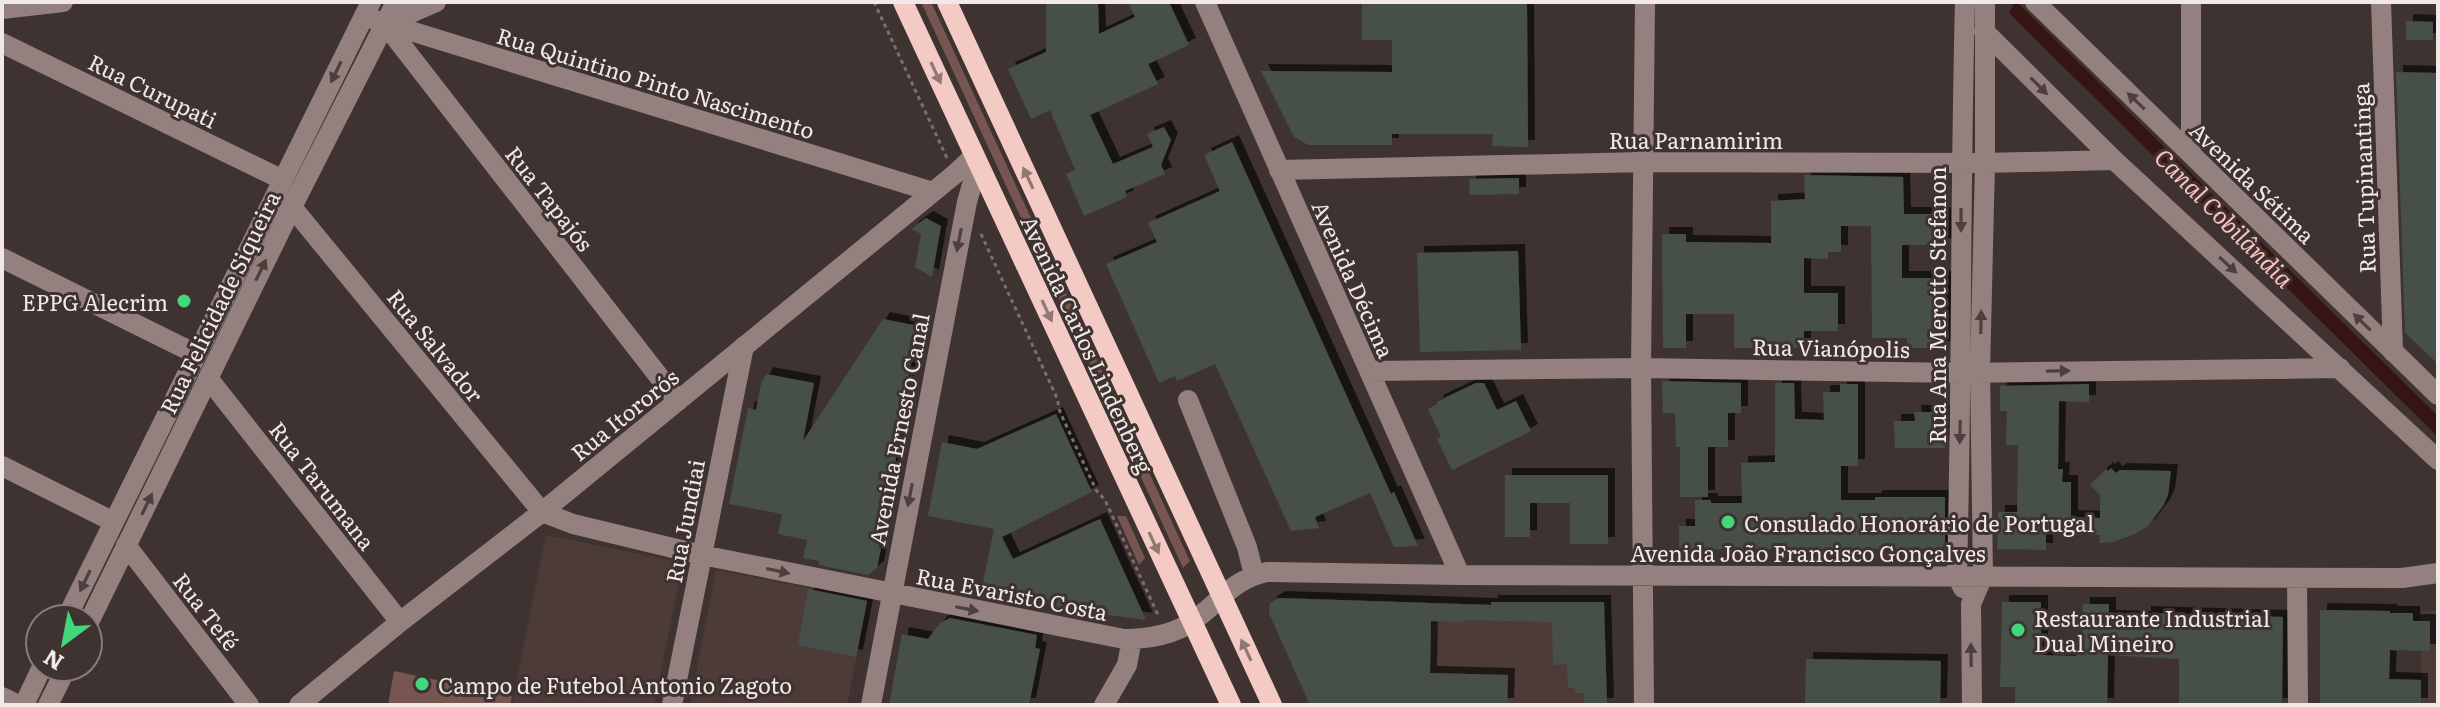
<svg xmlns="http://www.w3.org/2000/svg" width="2440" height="707" viewBox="0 0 2440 707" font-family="Literata,serif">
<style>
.built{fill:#4d3b38}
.green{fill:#775551}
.water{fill:#361411}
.building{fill:#464f48;filter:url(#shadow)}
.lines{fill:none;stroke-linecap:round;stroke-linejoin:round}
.path{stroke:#7b7170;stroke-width:3;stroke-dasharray:4 4;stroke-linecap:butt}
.minor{stroke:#94807e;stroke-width:20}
.major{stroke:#f3cac4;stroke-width:20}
.oneway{fill:#4c3f3d}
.oneway2{fill:#907774}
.poi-dot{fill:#43d77b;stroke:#3f3332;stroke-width:3}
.labels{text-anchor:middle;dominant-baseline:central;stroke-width:6;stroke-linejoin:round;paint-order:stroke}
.street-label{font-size:22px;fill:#f0e9e8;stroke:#3f3332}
.poi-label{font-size:22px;fill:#f0e9e8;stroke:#3f3332;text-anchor:start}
.water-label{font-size:24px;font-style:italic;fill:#fbc1ba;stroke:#3f3332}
</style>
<defs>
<filter id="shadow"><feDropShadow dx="7" dy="-7" stdDeviation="0" flood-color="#0009"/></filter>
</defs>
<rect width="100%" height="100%" fill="#3f3332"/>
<path class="built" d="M546 535 683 563 654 705H512Z
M716 570 868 600 847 705H690Z
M1279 598 1464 604 1604 602 1607 705H1310L1269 613 1270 603Z
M2421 611H2438V705H2421Z"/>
<path class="green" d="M921 2H931L1190 561 1183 568Z
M1117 516H1126L1145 558 1139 565Z
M394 671 512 696 510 705H388Z"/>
<path class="water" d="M2015 2H2017L2438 416V437L2009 13Z"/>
<path class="building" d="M1046 2H1098L1099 34 1135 17 1128 2H1169L1189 45 1148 64 1158 84 1090 115 1113 164 1153 147 1147 134 1164 127 1171 140 1161 165 1165 174 1125 191 1127 197 1084 216 1066 174 1075 170 1050 110 1031 119 1008 69 1046 52Z
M1362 2H1527L1528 147 1492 146 1493 134H1392V145H1308L1294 137 1261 71 1392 72V40H1362Z
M2406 21 2433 22V40H2406Z
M2396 72 2438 73V364L2405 333Z
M1232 142 1391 494 1394 492 1418 546 1394 547 1370 493 1315 517 1319 528 1291 531 1215 364 1177 381 1175 376 1159 383 1106 264 1157 242 1148 223 1220 191 1204 155Z
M1804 175 1903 177 1904 214H1944L1945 245H1902V278H1945V348H1907V338H1872L1871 226H1841V252H1828V259L1804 258V293H1838V331H1804V348H1734V314H1686V348H1663L1662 234H1686V242L1771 243V201L1805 199Z
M1519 178V194L1470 195 1469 179Z
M926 218 941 226 932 277 915 267 921 234 911 229Z
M1518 251 1521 350 1420 352 1417 253Z
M883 319 918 326 896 441 899 442 879 547 881 548 877 568 868 575 819 565V561L803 558 807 540 778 534 782 514 729 504 748 408 756 410 761 384 766 374 814 383 803 441Z
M1662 381 1741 383V413H1728V447H1708V497H1680V447H1676L1675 413H1663Z
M1476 383H1484L1497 410 1516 401 1531 431 1452 470 1437 439 1441 437 1428 409 1437 404 1436 402Z
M1775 383H1794L1795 419 1824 420 1823 392H1840V384H1858V466H1841V500H1875V497H1945V545L1941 549H1679V526H1695V500H1711V503H1742L1741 463 1775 462Z
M2089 384V402L2059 401 2058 469H2063L2062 482H2071V517L2100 518V495L2090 485 2106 469 2108 471 2111 468 2116 473 2120 470 2171 471 2168 495 2163 506 2148 526 2137 533 2113 542 2099 543 2100 535 2046 534V550L1997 549 1998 512H2017L2018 445H2006L2007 411H2000V386Z
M1914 412H1945V448H1895L1894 421H1915Z
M1056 414 1092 492 1002 537 1013 559 1100 519 1146 620 1056 608 1057 601 1027 596 1026 604 1022 603 1021 605 980 597 994 529 928 516 942 442 977 449Z
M1505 475H1608V544H1570V503H1530V537H1505Z
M808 589 867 601 856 657 798 645Z
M1279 598 1491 605V602H1604L1607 705H1584L1583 693H1575V688H1568L1567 664 1553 665 1552 622 1463 620V622L1431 621 1430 673 1508 675 1507 705H1310L1269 613 1270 603Z
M2002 602H2041V655L2076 656 2077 634H2082L2083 604H2109V617L2144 618V613L2283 617 2282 705H2179V659L2108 655 2107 705H2015V687H2000Z
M2320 610 2390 611V613H2413V621H2430V651L2390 650 2389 679 2421 680V705H2320Z
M950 618 1037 635 1035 648 1040 649 1029 705H889L902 634 928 639 940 623Z
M1806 659 1941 661 1940 705H1805Z"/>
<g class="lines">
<path class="path" d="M874 2 947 158
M981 234 1057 398 1060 412 1096 490 1105 500 1158 615"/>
<path class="minor" d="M1205 2 1460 575
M2035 2 2438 395
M2381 2 2393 352
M2 9 63 2
M375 20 933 192
M385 24 678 401
M385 24 436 2
M1984 31 2114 160 2438 460
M2 43 283 180
M2191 154V2
M1279 170 1644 162 1985 163 2114 160
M292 207 542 512 573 524 702 555 1124 639C1147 639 1170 636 1190 623 1219 604 1230 580 1267 572L1460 575 2402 578 2438 573
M2 258 196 354
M1369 371 1641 368 1962 373 2340 368
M208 378 400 622
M1188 400 1247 547 1254 575
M2 466 114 522
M126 545 249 705
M2297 578 2298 705
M1963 588 1957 576C1962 385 1960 193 1965 2
M66 619 371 2
M88 624 292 207 396 2
M2 697 18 705
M24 705 42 667
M48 705 67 667
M299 705 400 622 542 512 955 174 974 156
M672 705 744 346
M871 705 967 202 978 164
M1104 705 1127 665 1132 639
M1644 705 1641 368 1645 2
M1972 705 1971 604 1983 576 1980 372 1985 163V2"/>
<path class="major" d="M903 2 1231 705
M947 2 1272 705"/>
</g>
<defs><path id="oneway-solid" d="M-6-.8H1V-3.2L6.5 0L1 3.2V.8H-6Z" transform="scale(2)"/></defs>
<g class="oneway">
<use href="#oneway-solid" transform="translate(336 72) rotate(116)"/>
<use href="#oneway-solid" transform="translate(2039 86) rotate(45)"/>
<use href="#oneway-solid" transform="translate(2136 101) rotate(-136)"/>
<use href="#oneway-solid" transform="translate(1961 220) rotate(90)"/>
<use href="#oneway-solid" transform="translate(959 240) rotate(101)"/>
<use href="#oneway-solid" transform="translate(2228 265) rotate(43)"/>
<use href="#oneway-solid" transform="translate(261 270) rotate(-64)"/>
<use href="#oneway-solid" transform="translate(1981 322) rotate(-89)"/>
<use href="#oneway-solid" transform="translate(2362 322) rotate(-136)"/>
<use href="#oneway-solid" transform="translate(2058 371) rotate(-1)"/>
<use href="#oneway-solid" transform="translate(1960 432) rotate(91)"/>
<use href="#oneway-solid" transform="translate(910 495) rotate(101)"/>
<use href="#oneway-solid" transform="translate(147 504) rotate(-64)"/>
<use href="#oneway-solid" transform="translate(778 571) rotate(12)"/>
<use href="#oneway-solid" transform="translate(85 581) rotate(116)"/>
<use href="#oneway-solid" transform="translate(967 609) rotate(11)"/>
<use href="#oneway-solid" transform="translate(1971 655) rotate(-91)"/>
</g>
<g class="oneway2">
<use href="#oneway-solid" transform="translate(936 73) rotate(65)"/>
<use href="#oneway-solid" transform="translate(1028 178) rotate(-115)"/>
<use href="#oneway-solid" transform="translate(1047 311) rotate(65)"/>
<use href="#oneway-solid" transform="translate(1154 543) rotate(65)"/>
<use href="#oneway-solid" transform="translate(1246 650) rotate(-115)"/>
</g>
<g class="poi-dot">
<circle cx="184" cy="301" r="8"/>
<circle cx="1728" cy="522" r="8"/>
<circle cx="2018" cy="630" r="8"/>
<circle cx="422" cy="684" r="8"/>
</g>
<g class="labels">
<g class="street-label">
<text transform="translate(656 82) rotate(17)">Rua Quintino Pinto Nascimento</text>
<text transform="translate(153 90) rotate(26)">Rua Curupati</text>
<text x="1696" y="139">Rua Parnamirim</text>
<text transform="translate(2363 178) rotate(-92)">Rua Tupinantinga</text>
<text transform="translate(2253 182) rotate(44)">Avenida Sétima</text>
<text transform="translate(550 198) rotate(52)">Rua Tapajós</text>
<text transform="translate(1354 279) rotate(66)">Avenida Décima</text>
<text transform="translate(219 302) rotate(-64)">Rua Felicidade Siqueira</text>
<text transform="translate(1936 305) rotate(-90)">Rua Ana Merotto Stefanon</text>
<text transform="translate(1088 344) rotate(65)">Avenida Carlos Lindenberg</text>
<text transform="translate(436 345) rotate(51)">Rua Salvador</text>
<text transform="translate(1831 347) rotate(1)">Rua Vianópolis</text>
<text transform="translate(624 414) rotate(-39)">Rua Itororós</text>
<text transform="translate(898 429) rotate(-79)">Avenida Ernesto Canal</text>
<text transform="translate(323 485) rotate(52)">Rua Tarumana</text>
<text transform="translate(684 521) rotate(-79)">Rua Jundiai</text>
<text x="1808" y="552">Avenida João Francisco Gonçalves</text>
<text transform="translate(1012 593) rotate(11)">Rua Evaristo Costa</text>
<text transform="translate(207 611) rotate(52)">Rua Tefé</text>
</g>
<g class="poi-label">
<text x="168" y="301" text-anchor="end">EPPG Alecrim</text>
<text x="1744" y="522">Consulado Honorário de Portugal</text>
<text x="2034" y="617">Restaurante Industrial<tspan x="2034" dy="25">Dual Mineiro</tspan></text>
<text x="438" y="684">Campo de Futebol Antonio Zagoto</text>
</g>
<g class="water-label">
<text transform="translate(2225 217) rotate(45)">Canal Cobilândia</text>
</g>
</g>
<rect width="2440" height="707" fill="none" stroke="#f0e9e8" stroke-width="8"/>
<g transform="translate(64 643) rotate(212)"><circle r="38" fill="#3f3332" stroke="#867c7b" stroke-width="2"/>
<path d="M0-6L14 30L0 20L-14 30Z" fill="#43d77b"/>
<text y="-12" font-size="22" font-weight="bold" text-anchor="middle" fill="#f0e9e8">N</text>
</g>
</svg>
